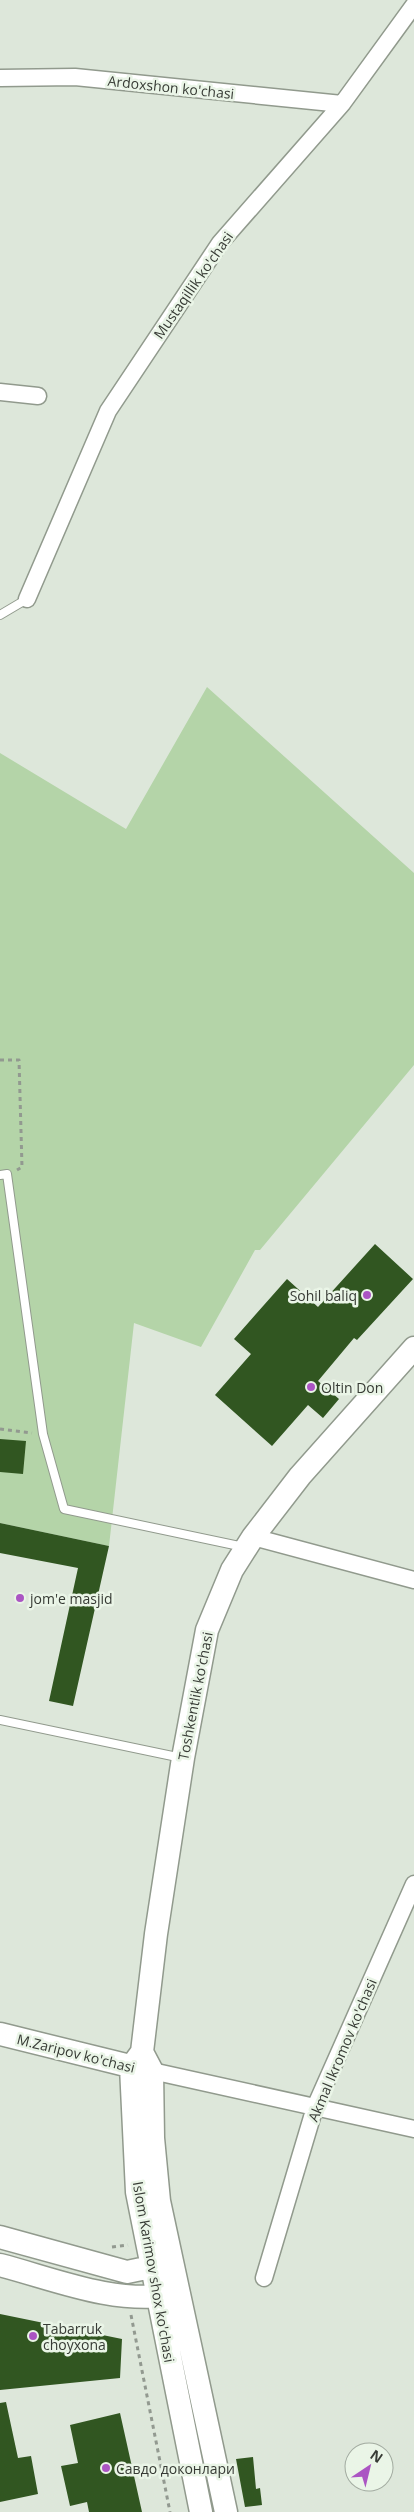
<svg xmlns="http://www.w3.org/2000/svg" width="414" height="2512" viewBox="0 0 414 2512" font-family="'Open Sans',sans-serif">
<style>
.green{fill:#b4d4a8}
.building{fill:#315621}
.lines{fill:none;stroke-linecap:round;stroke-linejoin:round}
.lane-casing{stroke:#919a8d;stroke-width:10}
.street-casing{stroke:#919a8d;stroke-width:19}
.secondary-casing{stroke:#919a8d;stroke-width:25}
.path{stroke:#929990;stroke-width:3;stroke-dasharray:4 4;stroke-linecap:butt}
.lane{stroke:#fff;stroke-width:8}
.street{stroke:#fff;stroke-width:16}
.secondary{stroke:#fff;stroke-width:22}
.poi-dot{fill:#ab55c3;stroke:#eaf5e7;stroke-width:2}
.labels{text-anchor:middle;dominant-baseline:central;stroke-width:5;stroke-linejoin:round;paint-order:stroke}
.street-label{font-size:14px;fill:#373b35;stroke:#eaf5e7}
.poi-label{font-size:14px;fill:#373b35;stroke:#eaf5e7;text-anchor:start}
</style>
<rect width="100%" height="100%" fill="#dde7da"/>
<path class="green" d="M207 687 414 873V1065L260 1250H255L201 1347 134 1323 109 1546 0 1523V753L126 829Z"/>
<path class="building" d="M375 1244 413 1279 357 1340 354 1338 318 1381 339 1399 323 1418 308 1405 272 1446 215 1395 251 1354 234 1339 287 1279 318 1307Z
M0 1439 26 1441 23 1474 0 1472Z
M0 1523 109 1546 73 1706 49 1701 78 1568 0 1553Z
M0 2314 122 2339 120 2378 0 2390Z
M6 2402 18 2458 31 2456 38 2494 0 2502V2403Z
M120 2413 142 2512H89L87 2502 70 2506 61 2466 78 2463 70 2425Z
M253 2457 256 2489 260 2488 262 2505 245 2507 236 2459Z"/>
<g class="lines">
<g class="lane-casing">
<path id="lane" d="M0 615 27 599
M0 1175 7 1174 43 1434 64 1509 244 1547
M0 1720 182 1758"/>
</g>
<g class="street-casing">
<path id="street" d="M0 78 75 77 342 104
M0 392 38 396
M27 599 108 411 220 243 342 104 414 5
M253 1537 414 1580
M152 2071 414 2129
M264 2278 315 2107 414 1884"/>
</g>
<g class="secondary-casing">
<path id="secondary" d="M0 2034 146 2070
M142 2052 152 2071 153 2138 159 2201 226 2512
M0 2237 127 2272 151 2267 164 2268
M0 2265C54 2279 113 2304 170 2295
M201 2512 137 2192 131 2067 142 2052 156 1934 183 1758 207 1630 232 1570 253 1537 300 1476 414 1348"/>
</g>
<path class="path" d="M0 1060H19L22 1167 17 1170
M0 1429 32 1433
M112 2247 128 2245
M131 2315 170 2512"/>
<use href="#lane" class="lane"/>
<use href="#street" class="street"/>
<use href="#secondary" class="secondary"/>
</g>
<g class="poi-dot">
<circle cx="367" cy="1295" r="5"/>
<circle cx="311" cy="1387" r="5"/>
<circle cx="20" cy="1598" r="5"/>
<circle cx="33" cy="2336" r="5"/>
<circle cx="106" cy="2468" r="5"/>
</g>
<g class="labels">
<g class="street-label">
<text transform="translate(171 87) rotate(6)">Ardoxshon ko'chasi</text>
<text transform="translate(193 285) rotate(-55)">Mustaqillik ko'chasi</text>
<text transform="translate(195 1696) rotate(-79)">Toshkentlik ko'chasi</text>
<text transform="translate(342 2050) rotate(-67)">Akmal Ikromov ko'chasi</text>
<text transform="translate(76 2053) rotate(14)">M.Zaripov ko'chasi</text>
<text transform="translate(154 2272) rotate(80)">Islom Karimov shox ko'chasi</text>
</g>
<g class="poi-label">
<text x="357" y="1295" text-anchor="end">Sohil baliq</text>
<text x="321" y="1387">Oltin Don</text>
<text x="30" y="1598">jom'e masjid</text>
<text x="43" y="2328">Tabarruk<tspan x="43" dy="16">choyxona</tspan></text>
<text x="116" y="2468">Cавдо доконлари</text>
</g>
</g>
<g transform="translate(369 2467) rotate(35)"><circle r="24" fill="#eaf5e7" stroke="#a2aba0"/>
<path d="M0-4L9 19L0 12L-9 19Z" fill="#ab55c3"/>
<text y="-8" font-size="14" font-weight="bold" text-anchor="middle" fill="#373b35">N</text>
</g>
</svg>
